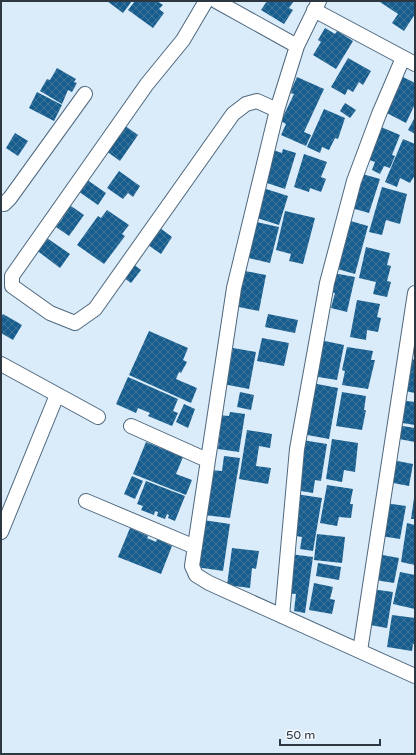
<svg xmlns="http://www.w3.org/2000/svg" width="416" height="755" viewBox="0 0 416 755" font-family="'Varela Round',sans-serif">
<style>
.building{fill:url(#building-cross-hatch)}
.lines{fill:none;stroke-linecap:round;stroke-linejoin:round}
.minor-casing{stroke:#4e687e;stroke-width:16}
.minor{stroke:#fff;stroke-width:14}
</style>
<defs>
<pattern id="building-cross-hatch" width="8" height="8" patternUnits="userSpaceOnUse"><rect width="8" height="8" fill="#175d8d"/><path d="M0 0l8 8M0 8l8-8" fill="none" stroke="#41769b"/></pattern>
</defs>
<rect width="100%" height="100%" fill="#daebfa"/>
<path class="building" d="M107 1H132L123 13Z
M135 1H157L163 5 159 9 164 13 153 28 128 10Z
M267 1H294L289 8 293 10 284 24 261 10Z
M381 1H415V14L404 31 392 23 398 14 380 2Z
M325 28 335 34 337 31 353 41 336 69 313 55 321 42 318 40Z
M348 58 371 71 363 85 359 82 353 92 348 89 345 95 331 87Z
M57 68 76 79 74 82 77 83 72 92 68 90 62 104 40 91 47 79 50 80Z
M401 76 415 83V104L406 123 383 111Z
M297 77 324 89 304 132 311 135 306 146 281 135 286 124 281 121 294 94 290 93Z
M37 92 62 105 54 121 29 108Z
M345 103 356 110 350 118 340 111Z
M324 109 345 118 338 139 335 138 329 150 322 147 320 153 307 147Z
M415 117V134L408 130Z
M121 123 138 135 120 161 102 148Z
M381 127 400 135 392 155 395 156 390 168 384 166 380 174 372 170 375 162 364 158Z
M15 133 28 141 18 156 6 148Z
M403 139 415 144V175L410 183 400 178 397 187 385 182Z
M270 149 282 153 283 149 296 153 285 189 264 182Z
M304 154 327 162 321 177 326 179 321 192 310 188 309 192 294 187Z
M119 171 140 186 133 197 128 193 123 199 107 188Z
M359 173 380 179 369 213 348 207Z
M83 177 106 193 98 205 75 189Z
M260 187 288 196 279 225 254 217Z
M382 187 407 194 400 224 386 220 382 235 369 232Z
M64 205 69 208 71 206 84 215 69 236 56 227 63 218 58 214Z
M107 210 129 225 122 234 125 236 104 264 77 245 98 216 101 218Z
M285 211 315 218 303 264 289 261 291 254 276 250Z
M347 220 368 226 355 274 334 268Z
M252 221 279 227 270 263 244 257Z
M160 228 172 237 161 254 148 245Z
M44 236 70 254 60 268 35 249Z
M366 247 390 253 387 265 391 266 387 281 391 282 387 297 373 294 376 282 359 278Z
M133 264 141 270 131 283 124 278Z
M245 271 266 275 259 311 234 306 237 290H241Z
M333 273 355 277 347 312 331 308 335 293 329 292Z
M357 300 380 304 377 317 381 318 378 332 367 330 366 340 350 337Z
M3 314 22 325 13 340 1 333V317Z
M268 314 298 320 295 333 265 327Z
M149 331 188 348 183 360 187 362 181 373 179 372 176 379 197 388 191 403 129 375Z
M262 338 289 343 284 366 257 361Z
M320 340 344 345 337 380 312 376Z
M347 347 373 351 371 360H375L368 389 342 385 345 371 342 370Z
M233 348 256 352 249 389 223 384 229 369Z
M408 358 415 360V393L400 390Z
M128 377 178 399 173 411 178 413 172 426 148 416 150 413 138 408 136 413 116 404Z
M312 383 338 388 329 439 302 434Z
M240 392 254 395 251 410 237 407Z
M342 392 366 396 364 410H366L362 430 336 426Z
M399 400 415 402V425L396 422Z
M184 404 195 409 188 428 176 422Z
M230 412 245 414 239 452 218 449 220 430H217L219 415 229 416Z
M396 425 415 428V442L394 438Z
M247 430 272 434 270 448 259 446 256 466 271 468 268 484 239 479Z
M332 439 358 443 355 472 344 470 342 482 326 479Z
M302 440 327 444 321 481 315 480 313 493 295 490Z
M146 442 183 457 176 474 192 480 186 495 133 474Z
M224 456 240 458 230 518 204 515 210 470 222 471Z
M392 460 413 464 409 486 388 482Z
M132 476 143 481 135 499 124 494Z
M146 481 185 496 175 521 168 518 169 515 167 514 165 519 157 516 158 512 155 511 154 515 141 510 143 506 137 504Z
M327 485 353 489 350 504H353L351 518 339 517 337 526 320 523Z
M296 494 322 498 313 551 300 549 302 537 290 535Z
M414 498H415V519H411Z
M385 503 406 506 400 539 381 536Z
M203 520 230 524 223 571 196 567Z
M407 523 415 525V565L401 562Z
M130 528 148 536 147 538 156 542 157 539 172 546 161 574 118 557Z
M317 534 345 537 342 563 314 560Z
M232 548 259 551 256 569 252 568 250 588 227 585Z
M290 554 313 557 305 613 294 611 296 594 284 593Z
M377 554 399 558 394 583 375 580Z
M318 563 341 567 339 580 316 576Z
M400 572 415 575V609L393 604Z
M314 583 333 587 330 599 335 600 332 614 309 610Z
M371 589 393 592 387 628 370 625Z
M392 615 415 618V644H413L412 651 387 647Z"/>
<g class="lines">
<g class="minor-casing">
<path id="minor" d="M206 1 183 40 147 84 12 276V286L50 313 75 323 95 309 233 114 246 104 257 101 277 110
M216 1 297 46
M319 1 297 46 277 110 234 288 192 566 196 575 209 583 415 676
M314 10 415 64
M1 203 4 204 10 198 85 94
M1 364 98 417
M131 426 207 460
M86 501 195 547
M1 532 57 395
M282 616 297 449 327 283 354 181 379 114 403 58
M360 651 415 293"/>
</g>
<use href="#minor" class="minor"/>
</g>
<rect width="416" height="755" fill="none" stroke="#2c3741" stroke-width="4"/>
<path d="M280 739v6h100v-6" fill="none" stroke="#2c3741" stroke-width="2"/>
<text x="286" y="739" font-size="12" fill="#2c3741" stroke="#f1f7fc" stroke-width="3" paint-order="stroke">50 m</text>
</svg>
